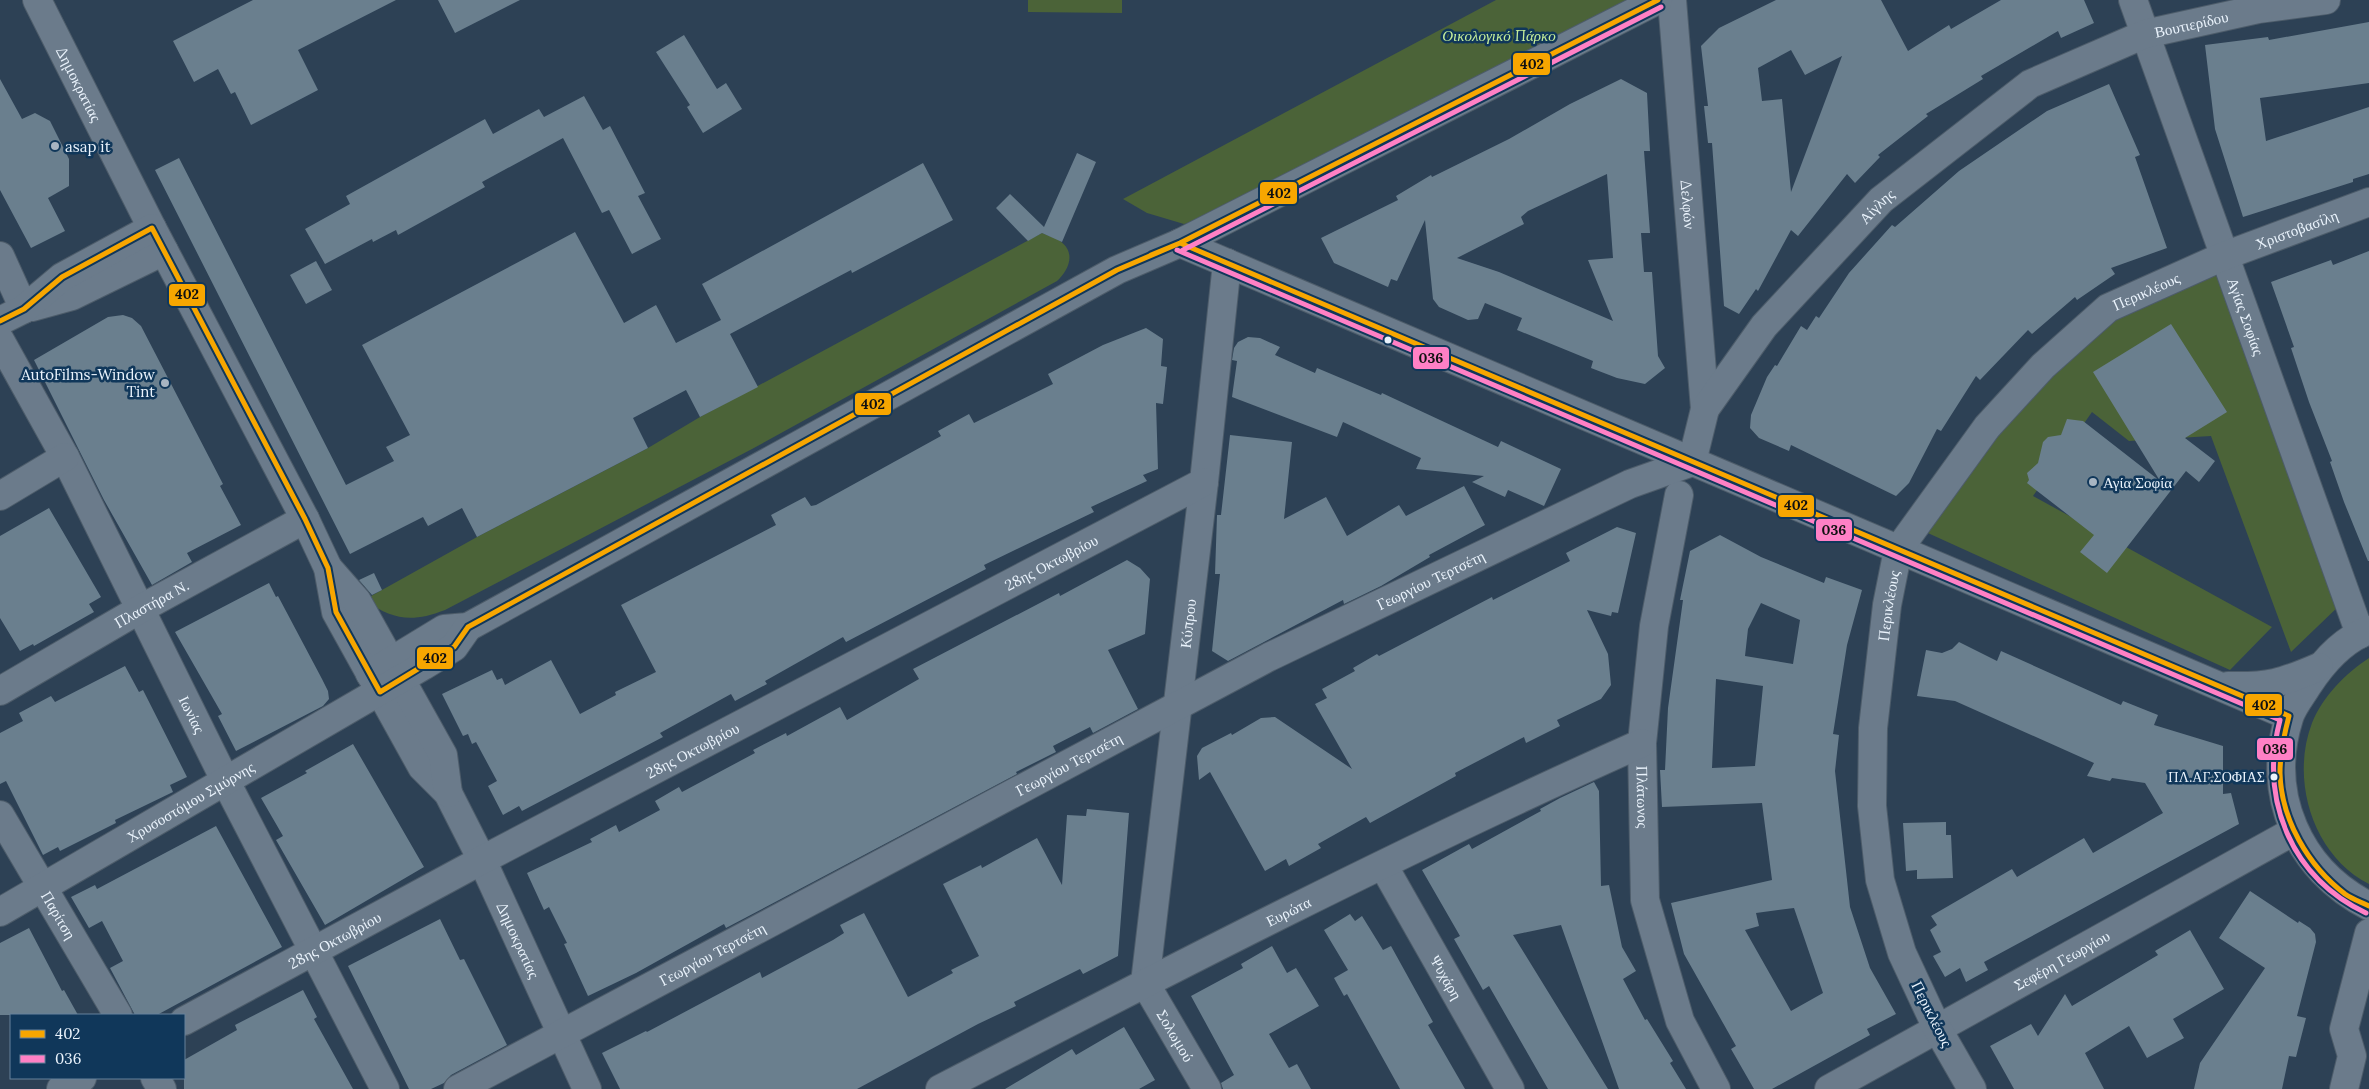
<svg xmlns="http://www.w3.org/2000/svg" width="2369" height="1089" viewBox="0 0 2369 1089" font-family="Lora,serif">
<style>
.green{fill:#4b6338}
.building{fill:#6a7f8e;fill-rule:evenodd}
.lines{fill:none;stroke-linecap:round;stroke-linejoin:round}
.minor-casing{stroke:#4d5c6a;stroke-width:30}
.minor{stroke:#6b7b8b;stroke-width:28}
.bus-1-casing{stroke:#10375a;stroke-width:9}
.bus-2-casing{stroke:#10375a;stroke-width:9}
.bus-1{stroke:#f7a600;stroke-width:5}
.bus-2{stroke:#ff80c5;stroke-width:5}
.poi-dot{fill:#a8b5c2;stroke:#10375a;stroke-width:2}
.bus-dot{fill:#eaf3fc;stroke:#10375a;stroke-width:2}
.labels{text-anchor:middle;dominant-baseline:central;stroke-width:5;stroke-linejoin:round;paint-order:stroke}
.bus-label{font-size:14px;fill:#eaf3fc;stroke:#10375a;text-anchor:end}
.street-label{font-size:15px;fill:#eaf3fc;stroke:#10375a}
.park-label{font-size:15px;font-style:italic;fill:#c6ee9a;stroke:#10375a}
.poi-label{font-size:15px;fill:#eaf3fc;stroke:#10375a;text-anchor:start}
.line-badge{stroke:#10375a;stroke-width:2}
.pale-badge-label{font-size:14px;text-anchor:middle;font-weight:bold;fill:#111}
</style>
<rect width="100%" height="100%" fill="#2d4155"/>
<path class="green" d="M1028 0H1122V13L1028 12Z
M1496 0H1641L1210 217 1184 224 1147 213 1123 199Z
M1042 233C1048 236 1055 237 1060 241 1077 253 1068 271 1057 281L752 449 445 610C411 623 394 620 364 600L477 537 648 448 700 417Z
M2220 266 2342 603 2291 652 2211 436 2129 441 2092 412 2033 496 2272 627 2230 670 1919 529 1996 427 2116 313Z
M2369 658V884C2313 856 2290 780 2312 723 2323 696 2346 673 2369 658Z"/>
<path class="building" d="M253 0H396L298 50 318 90 251 125 235 92 231 94 218 69 194 82 173 41Z
M438 0H520L455 33Z
M1776 0H1881L1908 51 1949 25 1951 29 2001 0H2084L2094 23 2061 38 2058 31 1981 76 1983 79 1926 114 1928 116 1878 155 1880 157 1855 183 1847 174 1798 236 1791 230 1758 291 1756 289 1739 314 1724 306 1712 143H1708L1704 106H1708L1701 46 1719 28ZM1791 50 1805 75 1842 56 1791 192 1782 99 1762 101 1758 68Z
M2369 22V83L2260 98 2266 141 2369 107V174L2353 179V182L2243 217 2215 129 2205 45 2268 37 2269 40Z
M684 35 717 89 726 83 742 109 703 133 687 107 690 105 656 52Z
M0 79 22 119 35 113 50 121 69 159V186L48 198 65 231 31 248 0 190Z
M1621 79 1647 93 1650 151H1644L1650 233H1641L1644 272H1652L1658 356 1665 368 1645 384 1617 378 1591 368 1593 361 1517 330 1522 318 1485 303 1478 319 1468 320 1439 307 1433 299 1425 220 1397 281 1391 279 1388 287 1334 263 1321 238 1398 200 1396 196 1431 175 1432 177 1509 139 1570 104ZM1607 174 1613 258 1588 260 1613 321 1499 272 1457 258 1524 224 1521 217 1528 211Z
M2109 84 2140 155 2135 157 2167 248 2111 268 2115 274 2077 300 2075 297 2032 334 2028 330 1980 380 1976 376 1941 431 1937 429 1909 483 1896 496 1791 445 1789 451 1759 438 1750 428 1751 415 1767 377 1775 365 1777 366 1801 326 1807 330 1816 316 1819 318 1849 273 1892 225 1895 227 1959 171 2047 111Z
M584 96 603 130 610 126 645 193 638 196 661 239 632 254 609 210 602 213 563 138 482 182 485 187 398 235 396 230 373 242 372 239 325 264 305 229 350 204 346 196 485 119 493 134 539 109 544 117Z
M1077 153 1096 162 1062 242 1042 233 1028 241 996 208 1010 194 1044 227Z
M179 158 346 485 394 461 386 447 410 435 362 345 575 232 624 323 656 305 676 343 721 320 702 284 923 163 953 220 852 273 851 270 730 334 758 387 700 417 686 390 633 418 648 448 477 537 462 508 428 526 423 517 350 554 155 170Z
M2369 251V561H2368L2344 502 2330 462 2332 461 2309 402 2291 348 2294 347 2271 282 2331 260 2333 265Z
M316 261 332 290 306 304 290 275Z
M123 315 132 318 141 326 223 484 220 486 241 525 187 553 192 562 152 585 104 500 34 360 108 317Z
M2171 324 2227 412 2185 438 2215 461 2199 482 2186 471 2107 573 2080 552 2094 535 2027 483 2029 480 2027 473 2038 463 2043 442 2048 437 2061 435 2067 419 2083 421 2160 481 2093 372Z
M1146 328 1163 339 1161 366 1167 367 1163 404 1156 403 1158 469 1143 475 1147 481 1091 507 1094 512 984 565 986 569 846 642 843 637 765 681 767 684 735 701 731 694 660 733 663 737 522 811 519 806 503 815 488 786 497 781 476 742 472 744 468 734 463 736 442 694 492 670 497 680 502 678 505 685 551 660 580 714 616 695 615 692 656 672 621 605 776 525 771 515 805 497 811 506 816 505 941 436 938 431 969 414 974 423 1053 384 1048 374 1103 345Z
M1248 337 1260 338 1280 347 1275 355 1315 373 1317 368 1381 395 1382 393 1498 447 1501 441 1561 469 1544 506 1508 490 1505 497 1472 482 1484 476 1416 469 1421 458 1343 422 1337 437 1232 397 1237 361 1232 360 1234 348 1238 342Z
M1230 435 1292 442 1284 519 1326 497 1347 536 1399 505 1406 516 1464 486 1485 525 1429 555 1430 557 1381 586 1344 604 1343 600 1228 661 1212 651 1220 574H1215L1217 515H1221Z
M49 508 101 597 89 604 94 612 34 646 33 644 20 651 0 618V536Z
M1617 527 1636 533 1618 613 1612 612 1611 616 1587 610 1608 654 1611 685 1601 699 1557 720 1560 726 1526 743 1524 737 1455 773 1456 776 1370 823 1366 817 1318 844 1321 848 1289 866 1286 859 1265 871 1210 772 1199 780 1197 756 1202 748 1231 733 1232 735 1261 718 1275 717 1352 769 1315 704 1327 698 1322 689 1355 671 1353 668 1377 654 1379 656 1492 597 1493 600 1570 561 1566 553Z
M1720 535 1761 557 1824 583 1826 577 1862 590 1847 645 1833 734 1839 735 1835 771 1850 907 1870 968 1896 1014 1867 1029 1870 1035 1772 1089H1754L1731 1049 1736 1046 1684 954 1671 903 1772 880 1762 803 1662 807 1660 770H1665L1668 708 1683 600H1680L1690 551ZM1761 603 1800 620 1793 664 1745 656 1748 629ZM1716 679 1763 686 1755 766 1712 768ZM1794 908 1823 993 1791 1011 1745 930 1759 926 1756 913Z
M1127 560 1140 568 1150 579 1145 634 1108 650 1138 709 1093 733 1090 727 1053 746 1056 752 1016 772 1017 774 726 928 724 924 636 973 588 996 564 944 567 943 549 907 544 910 527 873 592 842 590 839 616 825 619 832 660 810 655 801 679 787 682 792 755 753 753 750 786 733 787 736 840 707 847 720 919 679 913 669 1059 593 1060 596Z
M374 573 382 590 372 595 359 580Z
M269 583 276 597 278 596 322 679 328 691 329 699 323 706 236 751 218 716 222 714 175 632Z
M1959 642 1997 661 2001 651 2121 705 2123 701 2158 715 2154 725 2223 746V794L2231 793 2239 824 1984 962 1988 970 1966 982 1960 968 1945 977 1933 956 1941 952 1930 930 1937 925 1931 916 2012 869 2017 877 2084 838 2093 853 2163 813 2145 783 2112 778 2110 781 2087 776 2094 763 1955 701 1917 696 1926 650 1942 653 1952 649Z
M125 666 139 692 143 690 187 777 170 785 173 792 115 820 116 823 60 851 58 847 43 855 6 781 0 784V733L23 721 19 713 51 696 55 702Z
M353 744 424 867 325 925 276 840 283 836 261 798 307 773 305 771Z
M1594 782 1599 791 1601 886 1609 885 1622 947 1636 971 1623 979 1645 1020 1647 1019 1673 1061 1670 1063 1686 1089H1619L1561 925 1513 935 1608 1089H1548L1489 986 1483 990 1454 939 1460 936 1422 870 1469 844 1472 849 1541 811 1540 809 1560 798Z
M1087 809 1129 813 1118 956 1083 974 1080 969 1014 1002 1016 1006 978 1024 857 1089H620L602 1053 646 1031 647 1032 760 972 762 978 833 940 844 933 840 925 864 913 908 997 953 973 951 970 979 956 943 884 981 865 982 868 1037 838 1062 885 1067 815 1086 816Z
M1946 822V835H1951L1953 878 1917 879V870L1906 871 1903 823Z
M216 826 282 947 157 1015H135L110 968 123 961 102 921 89 928 71 897 95 885 97 889Z
M2250 891 2298 923 2299 921 2310 928 2315 934 2316 942 2297 1016 2306 1018 2296 1057 2289 1056 2282 1089H2194L2200 1063 2265 968 2219 938Z
M1350 914 1355 921 1362 916 1383 950 1391 946 1433 1022 1428 1025 1465 1089H1400L1347 994 1344 996 1334 978 1348 970 1324 930Z
M440 919 460 960 464 959 507 1045 451 1075 444 1083 431 1089H409L348 966Z
M29 928 62 991 64 990 78 1015H0V943Z
M2190 930 2224 989 2173 1019 2184 1038 2147 1058 2129 1026 2085 1053 2104 1089H2014L1990 1046 2031 1024 2038 1036 2065 994 2072 1006 2158 955 2155 951Z
M1272 946 1287 973 1296 968 1319 1006 1269 1034 1289 1068 1297 1064 1311 1089H1223L1221 1083 1234 1075 1191 996 1243 968 1241 964Z
M303 990 317 1017 314 1019 353 1089H184V1060L237 1030 235 1025Z
M1124 1027 1155 1080 1139 1089H1005L1072 1049 1076 1055Z"/>
<g class="lines">
<g class="minor-casing">
<g id="minor">
<path id="s1" d="M37 0 152 228 305 519 328 568 336 612 422 767 448 793 482 860 587 1089"/>
<path id="s2" d="M1672 0 1705 409"/>
<path id="s3" d="M2133 0 2360 634"/>
<path d="M1180 243 2289 716"/>
<path d="M0 256 24 309"/>
<path d="M32 307 72 296 164 251"/>
<path d="M0 321 24 309 62 277 152 228"/>
<path id="s4" d="M0 340 65 457 225 780 385 1089"/>
<path id="s5" d="M1679 495 1654 626 1642 743 1645 900 1680 1021 1716 1089"/>
<path d="M0 496 65 457"/>
<path d="M328 568 357 601 443 755 448 793"/>
<path d="M2369 630C2342 640 2323 662 2308 685 2302 695 2292 707 2289 718 2265 794 2298 870 2369 906"/>
<path d="M370 674 444 629 468 627 1117 270 1180 243 1658 0"/>
<path d="M2228 686C2269 687 2282 683 2319 667"/>
<path id="s6" d="M0 691 142 608 305 519"/>
<path id="s7" d="M0 815 118 1015"/>
<path id="s8" d="M1383 865 1510 1089"/>
<path id="s9" d="M0 912 423 666 454 647 468 627"/>
<path id="s10" d="M1145 983 1204 482 1227 263"/>
<path id="s11" d="M1145 983 1207 1089"/>
<path id="s12" d="M184 1021 482 860 1204 482"/>
<path d="M155 1078 162 1089"/>
<path d="M61 1089 82 1078"/>
<path id="s13" d="M458 1089 1269 657 1630 484 1692 462 1705 409 1764 326 1881 200 2030 84 2145 34 2258 9 2326 0"/>
<path id="s14" d="M940 1089C1172 969 1404 849 1642 743"/>
<path id="s15" d="M1829 1089 2294 831"/>
<path id="s16" d="M1972 1089 1937 1028 1902 953 1880 880 1872 806 1873 728 1887 605 1898 550 1987 427 2043 366 2108 308 2224 256 2369 202"/>
<path d="M2344 1089 2352 1056 2344 1029 2369 933"/>
</g>
</g>
<use href="#minor" class="minor"/>
<g class="bus-1-casing">
<path id="bus-1" d="M1151 255 1180 243 1658 0
M0 321 24 309 62 277 152 228 305 519 328 568 336 612 380 692 454 647 468 627 1117 270 1180 243 2289 716C2284 735 2280 753 2280 773 2281 819 2308 866 2345 894 2352 899 2361 902 2369 906"/>
</g>
<g class="bus-2-casing">
<path id="bus-2" d="M1177 250 2280 720C2259 800 2291 877 2366 913
M1183 250 1661 7"/>
</g>
<use href="#bus-1" class="bus-1"/>
<use href="#bus-2" class="bus-2"/>
</g>
<g class="poi-dot">
<circle cx="55" cy="146" r="5"/>
<circle cx="165" cy="383" r="5"/>
<circle cx="2093" cy="482" r="5"/>
</g>
<g class="bus-dot">
<circle cx="1388" cy="340" r="4.5"/>
<circle cx="2274" cy="777" r="4.5"/>
</g>
<g class="labels">
<g class="bus-label">
<text x="2265" y="777">ΠΛ.ΑΓ.ΣΟΦΙΑΣ</text>
</g>
<g class="street-label">
<text stroke="none"><textPath href="#s13" startOffset="2075">Βουτιερίδου</textPath></text>
<text stroke="none"><textPath href="#s1" startOffset="94">Δημοκρατίας</textPath></text>
<text stroke="none"><textPath href="#s2" startOffset="205">Δελφών</textPath></text>
<text stroke="none"><textPath href="#s13" startOffset="1706">Αίγλης</textPath></text>
<text stroke="none"><textPath href="#s16" startOffset="1088">Χριστοβασίλη</textPath></text>
<text stroke="none"><textPath href="#s16" startOffset="925">Περικλέους</textPath></text>
<text stroke="none"><textPath href="#s3" startOffset="336">Αγίας Σοφίας</textPath></text>
<text stroke="none"><textPath href="#s12" startOffset="981">28ης Οκτωβρίου</textPath></text>
<text stroke="none"><textPath href="#s13" startOffset="1098">Γεωργίου Τερτσέτη</textPath></text>
<text stroke="none"><textPath href="#s6" startOffset="175">Πλαστήρα Ν.</textPath></text>
<text stroke="none"><textPath href="#s16" startOffset="505">Περικλέους</textPath></text>
<text stroke="none"><textPath href="#s10" startOffset="362">Κύπρου</textPath></text>
<text stroke="none"><textPath href="#s4" startOffset="421">Ιωνίας</textPath></text>
<text stroke="none"><textPath href="#s12" startOffset="576">28ης Οκτωβρίου</textPath></text>
<text stroke="none"><textPath href="#s13" startOffset="692">Γεωργίου Τερτσέτη</textPath></text>
<text stroke="none"><textPath href="#s5" startOffset="305">Πλάτωνος</textPath></text>
<text stroke="none"><textPath href="#s9" startOffset="220">Χρυσοστόμου Σμύρνης</textPath></text>
<text stroke="none"><textPath href="#s14" startOffset="391">Ευρώτα</textPath></text>
<text stroke="none"><textPath href="#s7" startOffset="116">Παρίτση</textPath></text>
<text stroke="none"><textPath href="#s12" startOffset="171">28ης Οκτωβρίου</textPath></text>
<text stroke="none"><textPath href="#s1" startOffset="1060">Δημοκρατίας</textPath></text>
<text stroke="none"><textPath href="#s13" startOffset="288">Γεωργίου Τερτσέτη</textPath></text>
<text stroke="none"><textPath href="#s15" startOffset="266">Σεφέρη Γεωργίου</textPath></text>
<text stroke="none"><textPath href="#s8" startOffset="129">Ψυχάρη</textPath></text>
<text transform="translate(1932 1014) rotate(63)">Περικλέους</text>
<text stroke="none"><textPath href="#s11" startOffset="61">Σολωμού</textPath></text>
</g>
<g class="park-label">
<text x="1499" y="35">Οικολογικό Πάρκο</text>
</g>
<g class="poi-label">
<text x="65" y="146">asap it</text>
<text x="155" y="374" text-anchor="end">AutoFilms-Window<tspan x="155" dy="17">Tint</tspan></text>
<text x="2103" y="482">Αγία Σοφία</text>
</g>
</g>
<g class="line-badge">
<rect x="1512" y="52" width="39" height="24" rx="5" fill="#f7a600"/>
<rect x="1259" y="181" width="39" height="24" rx="5" fill="#f7a600"/>
<rect x="168" y="283" width="38" height="24" rx="5" fill="#f7a600"/>
<rect x="1412" y="346" width="38" height="24" rx="5" fill="#ff80c5"/>
<rect x="854" y="392" width="38" height="24" rx="5" fill="#f7a600"/>
<rect x="1777" y="494" width="38" height="24" rx="5" fill="#f7a600"/>
<rect x="1815" y="518" width="38" height="24" rx="5" fill="#ff80c5"/>
<rect x="416" y="646" width="38" height="24" rx="5" fill="#f7a600"/>
<rect x="2244" y="693" width="39" height="24" rx="5" fill="#f7a600"/>
<rect x="2256" y="737" width="38" height="24" rx="5" fill="#ff80c5"/>
</g>
<g class="pale-badge-label">
<text x="1532" y="69">402</text>
<text x="1279" y="198">402</text>
<text x="187" y="299">402</text>
<text x="1431" y="363">036</text>
<text x="873" y="409">402</text>
<text x="1796" y="510">402</text>
<text x="1834" y="535">036</text>
<text x="435" y="663">402</text>
<text x="2264" y="710">402</text>
<text x="2275" y="754">036</text>
</g>
<rect x="10" y="1014" width="175" height="65" fill="#10375a" stroke="#67829b"/>
<rect x="20" y="1030" width="25" height="8" fill="#f7a600" stroke="#67829b"/>
<text x="55" y="1039" font-size="15" fill="#eaf3fc">402</text>
<rect x="20" y="1055" width="25" height="8" fill="#ff80c5" stroke="#67829b"/>
<text x="55" y="1064" font-size="15" fill="#eaf3fc">036</text>
</svg>
